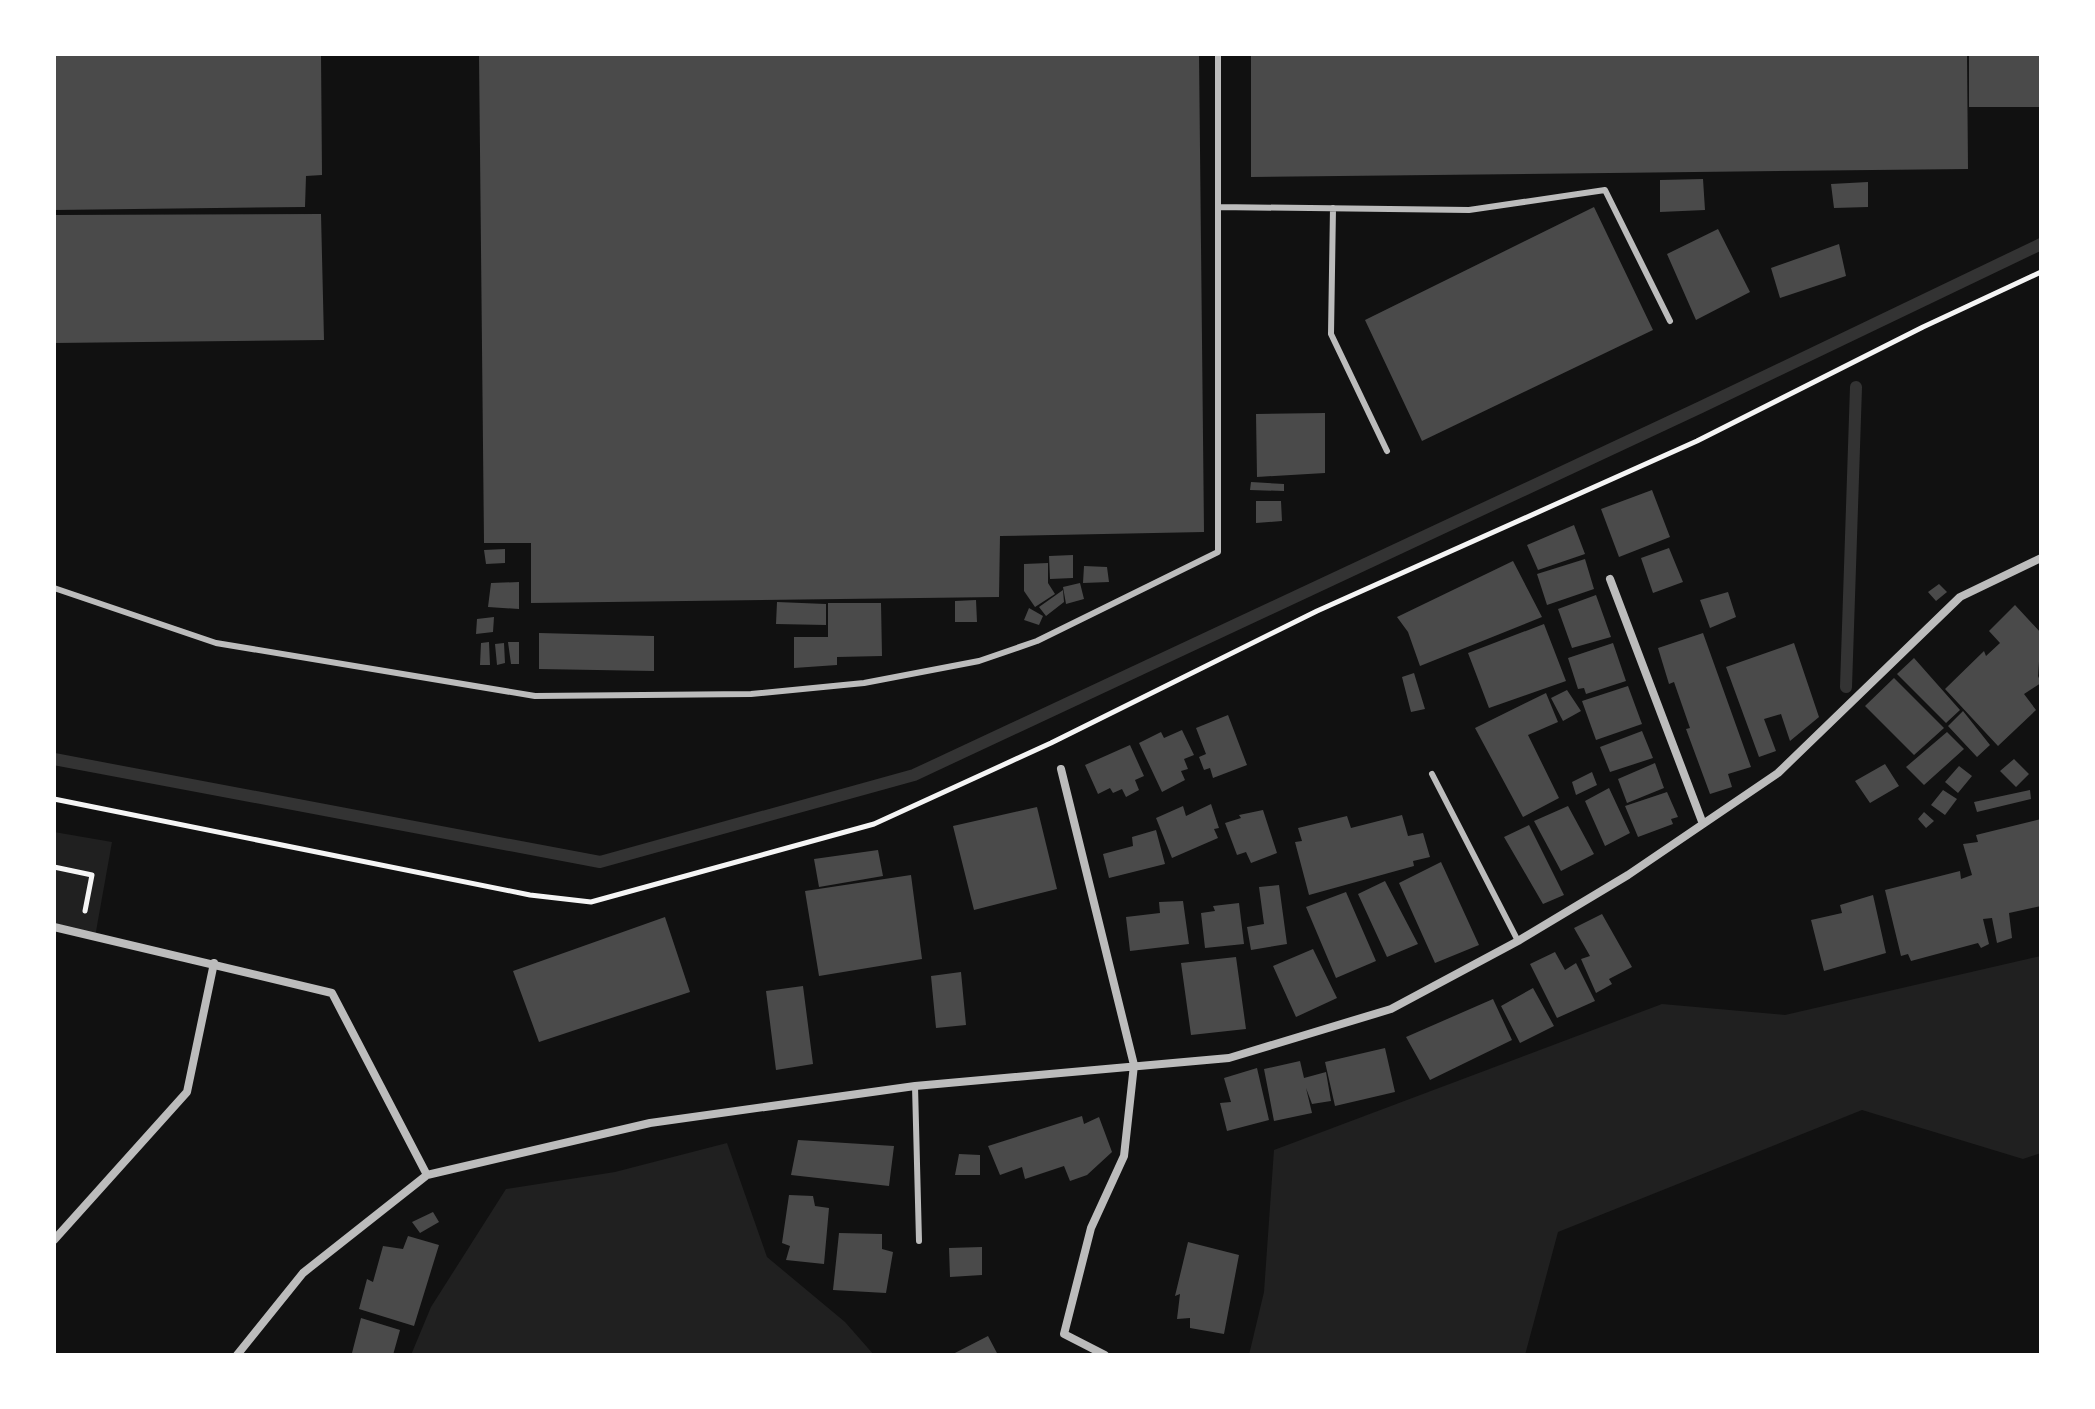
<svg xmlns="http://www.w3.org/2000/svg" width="2095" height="1409" viewBox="0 0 2095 1409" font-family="Ubuntu,sans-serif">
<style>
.green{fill:#202020}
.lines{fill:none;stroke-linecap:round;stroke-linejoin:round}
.stream{stroke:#333;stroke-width:12}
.building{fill:#4a4a4a}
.path{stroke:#f5f5f5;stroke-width:5}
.service{stroke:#bcbcbc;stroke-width:6}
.minor{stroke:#bcbcbc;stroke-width:8}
</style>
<rect width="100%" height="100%" fill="#111"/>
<path class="green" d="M54 832 112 842 95 937 54 927Z
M2041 956V1153L2023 1159 1862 1110 1558 1232 1525 1355H1249L1264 1292 1274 1150 1662 1004 1785 1015Z
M727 1143 767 1257 845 1322 874 1355H411L431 1307 506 1189 615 1172Z"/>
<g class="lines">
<path class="stream" d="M1846 687 1856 387
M54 759 600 862 914 775 1701 407 2041 244"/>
</g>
<path class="building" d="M54 54H321L322 175 306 176 305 207 54 210Z
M479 54H1199L1204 532 1000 536 999 597 531 603V543H484Z
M1251 54H1967L1968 169 1251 177Z
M1969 54H2041V107H1969Z
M1703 179 1705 210 1660 212V180Z
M1868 182V207L1834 208 1831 184Z
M1594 207 1653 330 1422 441 1365 320Z
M321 214 324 340 54 343V215Z
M1718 229 1750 292 1696 320 1667 254Z
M1839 244 1846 276 1780 298 1771 268Z
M1325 413V473L1257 477 1256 414Z
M1251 482 1284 484V491L1250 490Z
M1652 490 1670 537 1619 557 1601 509Z
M1256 501H1281L1282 521 1256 523Z
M1574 525 1585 554 1538 570 1527 545Z
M1669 548 1683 582 1653 593 1641 558Z
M505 549V563L486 564 484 550Z
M1073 555V578L1050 579 1049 556Z
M1585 559 1594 589 1547 605 1537 574Z
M1513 561 1542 617 1420 666 1408 632 1397 617Z
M1048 563V583L1055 594 1035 607 1024 591V564Z
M1084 566 1107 567 1109 582 1083 583Z
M519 582V609L488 607 491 583Z
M1080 583 1084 599 1066 604 1063 587Z
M1939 584 1947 592 1936 601 1928 592Z
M1063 590 1064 602 1046 616 1039 607Z
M1728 592 1736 617 1710 628 1700 600Z
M1596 595 1611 637 1572 648 1558 609Z
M976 600 977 622H955V601Z
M777 602 826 604V625L776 624Z
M828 603H881L882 656 837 657V665L794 668V637H828Z
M2015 605 2041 633 2038 676 2041 683 2024 694 2036 710 1998 746 1945 689 1984 651 1986 656 2000 643 1989 631Z
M1029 608 1043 616 1039 625 1024 620Z
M494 617 493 632 476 634 477 619Z
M1544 624 1566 681 1489 708 1468 653Z
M539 633 654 636V671L539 669Z
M1703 633 1751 767 1728 774 1732 787 1710 794 1686 729 1690 728 1674 682 1669 684 1658 648Z
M489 642 490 665H480L481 643Z
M508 642H519V664H511Z
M504 643 505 663 497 665 495 644Z
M1613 643 1626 681 1586 694 1584 688 1578 689 1568 658Z
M1794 643 1819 717 1790 741 1781 714 1764 719 1776 751 1759 757 1726 667Z
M1914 658 1960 710 1946 723 1897 674Z
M1414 673 1425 709 1411 712 1402 677Z
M1894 678 1944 728 1914 755 1865 706Z
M1628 686 1642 724 1596 740 1582 701Z
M1567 690 1581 711 1563 721 1551 698Z
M1546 693 1558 722 1528 735 1559 798 1523 817 1475 728Z
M1963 711 1990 745 1977 757 1948 726Z
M1228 715 1247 765 1213 778 1210 768 1204 770 1199 757 1206 754 1196 728Z
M1182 730 1194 755 1184 759 1188 769 1181 771 1185 780 1162 792 1139 743 1161 732 1164 738Z
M1642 731 1653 758 1610 772 1600 747Z
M1947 732 1964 749 1924 785 1906 767Z
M1130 745 1144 776 1135 780 1139 790 1126 797 1122 789 1113 793 1110 788 1098 794 1085 765Z
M2014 759 2029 774 2016 787 2000 771Z
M1655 763 1664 788 1627 803 1618 779Z
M1885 764 1899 786 1870 803 1855 781Z
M1959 766 1972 776 1958 793 1945 782Z
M1592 772 1597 785 1576 795 1572 782Z
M1609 788 1630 833 1605 846 1585 801Z
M1943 790 1957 799 1945 815 1931 805Z
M2030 790 2031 799 1977 812 1974 802Z
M1667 792 1678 817 1671 819 1673 824 1638 837 1625 806Z
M1211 804 1219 828 1214 829 1218 838 1172 858 1156 818 1183 806 1186 816Z
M1568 806 1594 854 1561 871 1534 821Z
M1037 807 1057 889 974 910 953 826Z
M1263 810 1277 853 1251 863 1246 852 1237 855 1225 823 1241 818 1239 815Z
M1924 812 1934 821 1926 828 1918 819Z
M1402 815 1408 836 1423 833 1430 857 1413 861 1414 866 1309 895 1295 842 1302 841 1298 828 1347 816 1351 828Z
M2041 819V906L2009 913 2012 938 1997 943 1992 918 1983 919 1989 944 1981 948 1978 943 1911 961 1908 954 1901 956 1885 890 1960 871 1961 879 1972 875 1963 844 1978 842 1976 835Z
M1529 825 1564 895 1543 904 1504 837Z
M1156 830 1165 864 1109 878 1103 854 1133 846 1132 837Z
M878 850 883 876 819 887 814 859Z
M1441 862 1479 945 1435 963 1399 883Z
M911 875 922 959 819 976 805 891Z
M1385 881 1418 944 1387 957 1358 894Z
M1279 885 1287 944 1251 950 1247 927 1264 924 1259 887Z
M1346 892 1376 961 1336 978 1306 907Z
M1873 895 1886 953 1824 971 1811 920 1842 913 1840 905Z
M1183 901 1189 944 1130 951 1126 917 1160 913 1159 902Z
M1239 903 1244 944 1205 948 1201 913 1215 911 1213 906Z
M1602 914 1632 967 1609 979 1612 984 1596 993 1581 959 1590 956 1574 928Z
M665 917 690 992 539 1042 513 971Z
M1313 949 1337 998 1296 1017 1273 966Z
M1555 952 1565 970 1576 963 1595 1001 1557 1018 1530 964Z
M1236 957 1246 1029 1191 1035 1181 963Z
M961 972 966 1025 936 1028 931 976Z
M803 986 813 1064 776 1070 766 991Z
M1533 988 1554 1026 1520 1043 1501 1006Z
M1493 999 1512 1040 1430 1080 1406 1037Z
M1385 1048 1395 1092 1335 1106 1325 1062Z
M1300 1061 1304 1078 1326 1072 1331 1101 1312 1104 1306 1088 1312 1113 1274 1121 1264 1069Z
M1257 1068 1269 1120 1227 1131 1220 1103 1231 1102 1224 1078Z
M1082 1116 1084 1124 1099 1117 1112 1152 1087 1175 1070 1181 1064 1166 1025 1179 1022 1167 1000 1175 988 1146Z
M798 1140 894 1146 889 1186 791 1175Z
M959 1154 980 1155V1175H955Z
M789 1195 813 1196 815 1206 829 1208 824 1264 786 1260 790 1246 782 1243Z
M433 1212 439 1222 420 1233 412 1222Z
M839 1233 882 1234V1249L893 1252 886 1293 833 1290Z
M408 1236 439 1245 414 1326 359 1309 367 1279 373 1282 383 1246 403 1249Z
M1188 1242 1239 1255 1224 1334 1190 1328V1318L1177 1319 1180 1294 1175 1296Z
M982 1247V1275L950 1277 949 1248Z
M361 1318 400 1330 393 1355 352 1353Z
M988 1336 998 1355H951Z"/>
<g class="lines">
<path class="path" d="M54 799 530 895 591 902 874 824 1051 743 1317 611 1697 441 1923 327 2041 272
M54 867 92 875 85 911"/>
<path class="service" d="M1218 207 1469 210 1605 190 1670 321
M1333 208 1331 334 1387 451
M54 588 216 643 535 696 751 694 864 683 979 661 1037 641 1218 552V54
M1432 774 1518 941
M915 1086 919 1241"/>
<path class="minor" d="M1610 579 1703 824
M1061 769 1134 1065 1124 1156 1091 1228 1064 1334 1105 1355
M54 927 332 993 427 1175
M54 1240 187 1092 214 963
M237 1355 303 1273 427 1175 650 1123 915 1086 1229 1058 1391 1009 1518 941 1628 875 1778 773 1960 597 2041 558"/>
</g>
<rect width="2095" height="1409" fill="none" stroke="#ffffff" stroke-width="112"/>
</svg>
